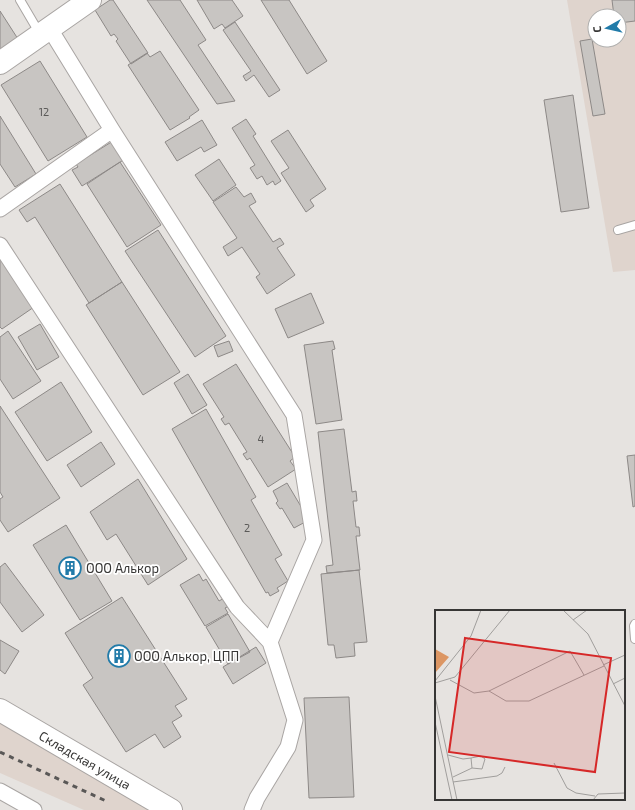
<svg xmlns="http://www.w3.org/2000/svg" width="635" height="810" viewBox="0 0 635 810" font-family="'Exo 2',sans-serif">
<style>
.built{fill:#dfd4cd;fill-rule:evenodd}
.building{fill:#c8c5c2;stroke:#8d8987}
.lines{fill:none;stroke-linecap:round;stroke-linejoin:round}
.lane-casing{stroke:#a9a5a3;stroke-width:10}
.street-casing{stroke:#a9a5a3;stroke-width:17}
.secondary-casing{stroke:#a9a5a3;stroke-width:24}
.lane{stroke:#fff;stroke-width:8}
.street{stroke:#fff;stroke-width:15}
.secondary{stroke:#fff;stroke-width:22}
.rail{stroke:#5a5857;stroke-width:3;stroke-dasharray:5 5;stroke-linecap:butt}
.labels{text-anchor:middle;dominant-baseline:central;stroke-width:3.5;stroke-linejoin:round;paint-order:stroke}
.number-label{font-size:11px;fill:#5b5a58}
.poi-label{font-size:13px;fill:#373635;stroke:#fff;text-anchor:start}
.street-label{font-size:13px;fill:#373635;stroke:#fff}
.inset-road{fill:none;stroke:#a09e9c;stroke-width:1}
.view{fill:#d62828;fill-opacity:0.15;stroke:#d62828;stroke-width:2}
.inset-edge{fill:none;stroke:#373635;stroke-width:2}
</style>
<rect width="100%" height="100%" fill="#e6e3e0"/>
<path class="built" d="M567 0H635V270L613 272ZM595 16H619V40H595Z
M0 722 152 810H84L0 773Z"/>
<path class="building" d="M110 0H113L148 53 131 64 116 41 118 39 114 34 111 36 95 10Z
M147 0H180L206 40 198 45 235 101 217 104Z
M197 0H232L243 16 225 28 222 24 214 29Z
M261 0H289L327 61 307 74Z
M612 0H635V21L619 23V16H614Z
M0 11 18 39 0 50Z
M235 22 280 90 269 97 254 75 246 81 243 76 251 71 223 30Z
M592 39 605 114 593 116 580 41Z
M160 51 199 110 189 117 190 118 170 130 128 65 147 53 150 57Z
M40 61 87 137 48 161 1 85Z
M573 95 589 208 561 212 544 100Z
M0 116 36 174 15 187 0 164Z
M246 119 256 134 253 136 281 181 275 185 273 181 267 185 262 176 257 179 250 168 255 165 232 128Z
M202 120 217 145 204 152 201 147 177 161 165 142Z
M288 130 326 189 310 200 314 206 306 212 281 173 289 168 271 141Z
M113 141 125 159 82 186 72 170 78 167 76 164Z
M219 159 236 185 213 201 195 175Z
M120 162 161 225 127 247 87 184Z
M60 184 122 282 89 303 35 217 27 222 19 210Z
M236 187 244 197 251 193 256 202 249 206 273 242 280 238 284 244 277 248 295 275 267 294 256 277 260 274 242 247 228 256 223 247 237 238 213 202Z
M158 230 226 336 195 357 125 251Z
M0 259 34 307 2 329 0 327Z
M122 282 180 372 143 395 86 305Z
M311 293 324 323 288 338 275 309Z
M40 324 59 357 37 370 18 337Z
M8 331 41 381 13 399 0 379V337Z
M229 341 233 351 218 357 214 346Z
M333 341 335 349 332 350 342 420 316 424 304 345Z
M236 364 295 457 290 461 296 469 268 487 250 458 247 460 243 454 247 452 229 423 225 425 221 419 224 417 203 384Z
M188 374 207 405 192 414 174 383Z
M61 382 92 432 47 461 15 412Z
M0 406 60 498 8 532 0 520V499L3 497 0 492Z
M206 409 256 497 251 500 282 555 275 559 288 581 277 588 279 591 270 596 268 592 266 593 172 429Z
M344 429 352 492 356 491 357 501H353L356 527H359L360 536H356L360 570 327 573 326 566 333 565 318 432Z
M101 442 115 464 81 487 67 465Z
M635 455V506L633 507 627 456Z
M138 479 187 559 148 585 116 534 107 540 90 512Z
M287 483 309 520 294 528 282 508 280 509 276 503 278 501 273 491Z
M66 525 112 601 80 620 33 545Z
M5 563 44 615 22 632 0 602V567Z
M359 570 367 642 354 643 355 656 336 658 334 645H328L321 574Z
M199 574 203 581 206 579 219 601 226 597 231 605 225 608 228 613 205 626 180 585Z
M122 597 187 699 175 706 182 716 172 722 181 737 164 748 155 734 126 752 83 685 93 678 65 633Z
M228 614 250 652 228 664 206 627Z
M0 640 19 651 5 674 0 670Z
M256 647 266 663 233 684 223 667Z
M349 697 354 797 309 798 304 698Z"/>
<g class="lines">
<g class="lane-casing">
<path id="lane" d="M20 0 40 34
M618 230 635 225
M635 624 634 626 635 639"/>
</g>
<g class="street-casing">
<path id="street" d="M50 29 112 130 294 415 314 540 270 642
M0 209 112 130
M0 245 237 607 270 642 295 720 288 747 257 798 252 810
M0 791 34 810"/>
</g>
<g class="secondary-casing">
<path id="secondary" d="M0 63 90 0
M0 710 171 810"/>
</g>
<use href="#lane" class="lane"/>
<use href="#street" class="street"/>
<use href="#secondary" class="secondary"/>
<path class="rail" d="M0 752 106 801"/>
</g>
<defs>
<g id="building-ring" transform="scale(1.15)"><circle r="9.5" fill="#fff" stroke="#217ba9" stroke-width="1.5"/><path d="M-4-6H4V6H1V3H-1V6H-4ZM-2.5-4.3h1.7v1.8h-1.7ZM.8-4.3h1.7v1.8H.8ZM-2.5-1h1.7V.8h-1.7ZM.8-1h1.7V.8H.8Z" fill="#217ba9"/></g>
</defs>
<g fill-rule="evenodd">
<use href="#building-ring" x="70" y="568"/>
<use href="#building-ring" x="119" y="656"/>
</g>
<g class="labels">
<g class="number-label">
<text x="44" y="111">12</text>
<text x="261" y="438">4</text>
<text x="247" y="527">2</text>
</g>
<g class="poi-label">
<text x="86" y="568">ООО Алькор</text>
<text x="134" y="656">ООО Алькор, ЦПП</text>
</g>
<g class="street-label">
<text transform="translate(85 760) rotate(30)">Складская улица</text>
</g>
</g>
<g transform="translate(435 610)">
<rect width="190" height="190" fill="#e6e3e0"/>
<path d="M0 39 14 47 0 63Z" fill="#dc9663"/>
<path class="inset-road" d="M128 0 153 24 190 96M138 10 152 0M168 55 190 45M15 70 39 83 54 81 135 41 149 65M0 71 36 26 46 0M0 73 20 67 75 0M178 74 190 68M54 81 71 91H94L169 56M0 86 22 190M0 112 17 190M13 145 28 149 36 148 37 158 18 167M36 148 46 146 50 149 47 159 37 158M119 153 132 178 141 183 160 186M18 172 62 166 67 163 70 157M158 190 163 184 190 183"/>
<path class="view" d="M30 28 176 48 160 162 14 142Z"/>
<rect width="190" height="190" class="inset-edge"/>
</g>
<g transform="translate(607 28) rotate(262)"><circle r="19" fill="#ffffff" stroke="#afafae"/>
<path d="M0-3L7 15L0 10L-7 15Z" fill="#217ba9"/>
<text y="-6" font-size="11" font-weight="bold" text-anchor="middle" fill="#373635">С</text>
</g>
</svg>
